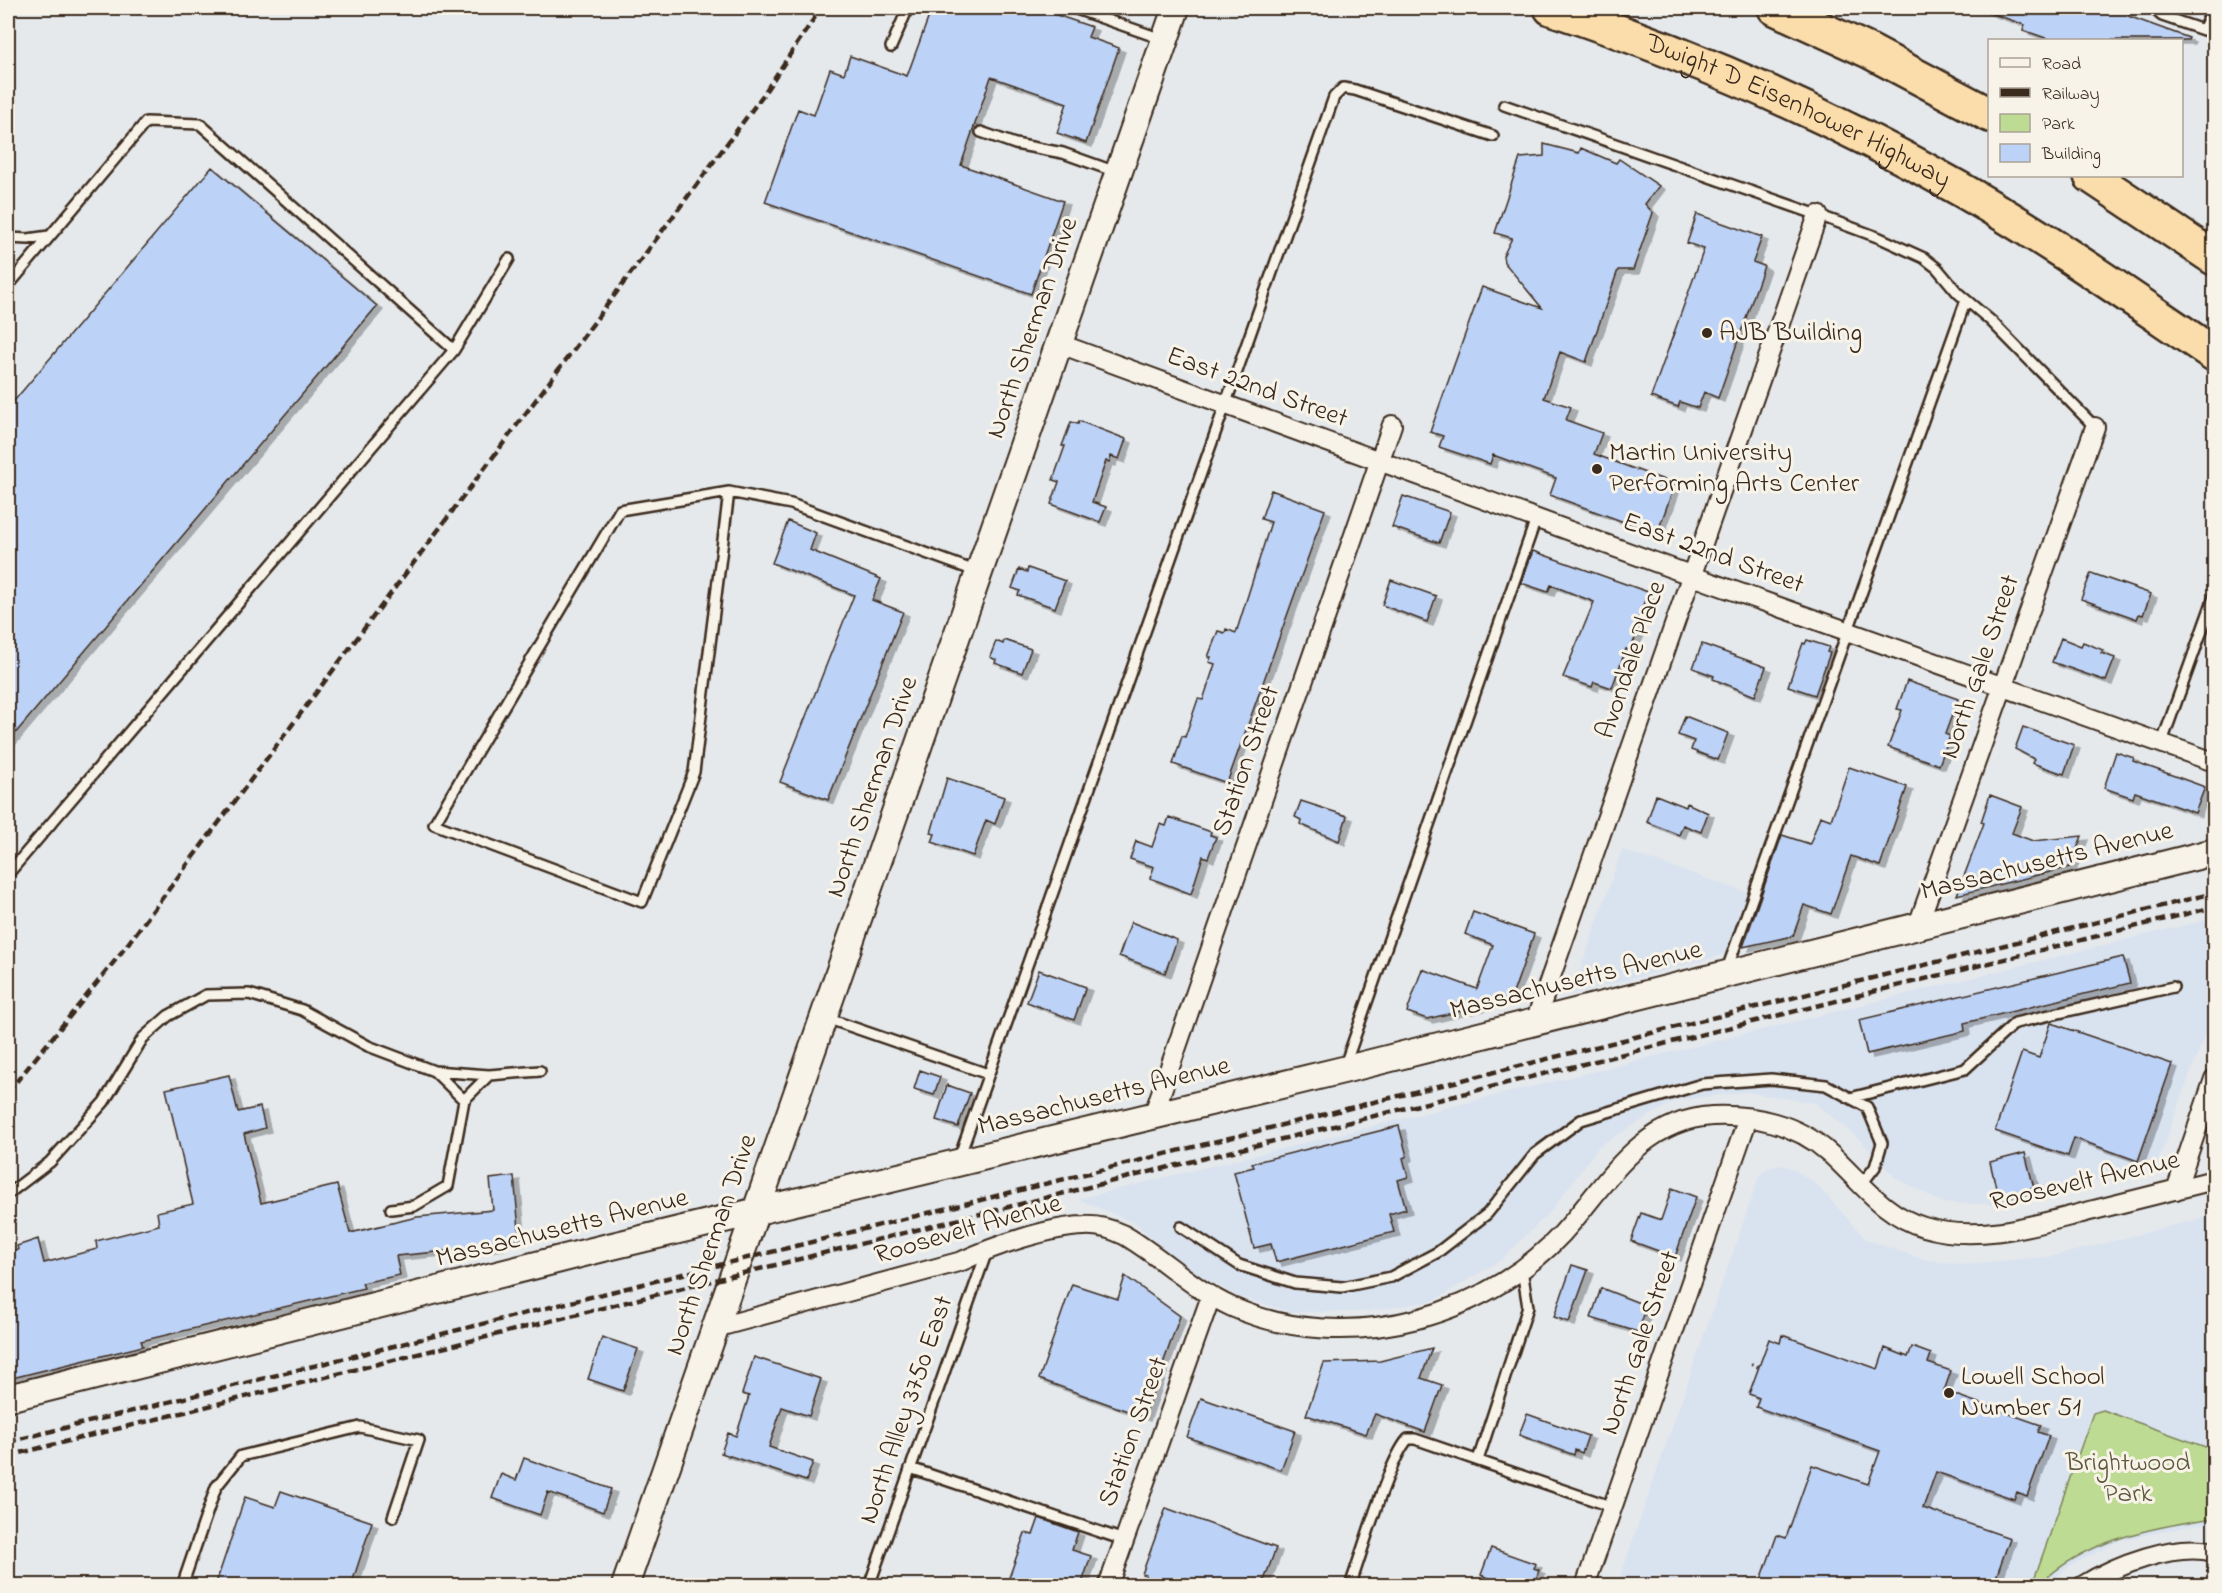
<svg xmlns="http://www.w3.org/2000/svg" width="2222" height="1593" viewBox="0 0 2222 1593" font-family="'Indie Flower',sans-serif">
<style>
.built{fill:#d9e2ef}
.green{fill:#bedb93;stroke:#7c8258;stroke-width:1.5}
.building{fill:#bcd2f7;stroke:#3b2a1e;stroke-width:1.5;filter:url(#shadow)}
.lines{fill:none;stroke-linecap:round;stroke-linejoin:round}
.lane-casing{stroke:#3b2a1e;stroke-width:14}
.street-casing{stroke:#3b2a1e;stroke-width:22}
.secondary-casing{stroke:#3b2a1e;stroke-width:30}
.highway-casing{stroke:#3b2a1e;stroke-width:38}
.path{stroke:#3b2a1e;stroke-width:4;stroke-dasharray:1.5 4.5;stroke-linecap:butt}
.lane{stroke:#f7f3e8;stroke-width:9}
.street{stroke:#f7f3e8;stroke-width:18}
.secondary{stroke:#f7f3e8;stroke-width:26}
.highway{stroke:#faddab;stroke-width:33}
.rail{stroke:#3b2a1e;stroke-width:4.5;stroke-dasharray:9 4.5;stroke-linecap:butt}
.poi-dot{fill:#3b2a1e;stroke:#f7f3e8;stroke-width:2}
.labels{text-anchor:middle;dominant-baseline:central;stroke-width:6;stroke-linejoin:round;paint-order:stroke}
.street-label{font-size:27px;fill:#3b2a1e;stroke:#f7f3e8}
.poi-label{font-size:27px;fill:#3b2a1e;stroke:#f7f3e8;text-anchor:start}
.park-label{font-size:27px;fill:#5c563b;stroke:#f7f3e8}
</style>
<defs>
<filter id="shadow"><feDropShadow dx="6" dy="4" stdDeviation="0" flood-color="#0004"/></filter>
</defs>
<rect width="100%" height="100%" fill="#e5e9ec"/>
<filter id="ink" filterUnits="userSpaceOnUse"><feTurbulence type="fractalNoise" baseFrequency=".0167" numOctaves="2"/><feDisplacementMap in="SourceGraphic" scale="12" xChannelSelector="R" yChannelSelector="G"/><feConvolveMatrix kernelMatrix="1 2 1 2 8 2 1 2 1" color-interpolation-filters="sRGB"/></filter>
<g filter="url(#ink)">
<path class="built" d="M1622 850 1749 893 1727 954 1572 994Z
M2214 918V1009L2156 1167 1993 1204 1943 1203 1896 1178 1861 1141 1815 1103 1746 1092 1675 1101 1599 1146 1551 1211 1501 1260 1433 1301 1361 1312H1291L1237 1296 1179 1264 1137 1224 1078 1199Z
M1781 1165 1792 1168 1816 1184 1867 1240 1922 1259 1962 1265 2055 1256 2214 1215V1521L2121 1540 2070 1566 2047 1585 1617 1586 1759 1177 1767 1168Z"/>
<path class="green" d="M2103 1410 2214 1450V1518C2153 1527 2084 1540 2039 1585H2032L2093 1413Z"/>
<path class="building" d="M932 8H1036L1092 27 1088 37 1119 48 1086 143 1057 133 1067 103 991 77 961 165 1063 201 1031 294 765 202 798 109 814 115 830 69 844 74 850 56 907 76Z
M1983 8H2117L2129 12 2128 16 2189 38 2188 40H2051L2023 30 2025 25 1982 10Z
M1544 144 1579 153 1581 148 1616 163 1619 159 1659 186 1645 204 1653 213 1633 270H1618L1586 362 1560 352 1544 398 1571 407 1566 420 1602 433 1594 454 1675 484 1657 534 1550 495 1556 478 1493 455 1490 464 1439 447 1443 436 1430 432 1482 287 1542 308 1504 262 1503 256 1512 238 1495 233 1520 158 1544 156Z
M212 167 377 306 8 742V408Z
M1697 214 1762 237 1753 262 1764 266 1718 398 1704 392 1698 408 1680 402 1678 407 1651 397 1704 249 1687 243Z
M1079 421 1126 439 1119 459 1111 456 1110 462 1106 461 1092 502 1106 507 1100 522 1051 504 1059 482 1053 480 1065 446H1062L1071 422 1078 424Z
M1271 490 1325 510 1227 783 1173 764 1182 736 1185 737 1198 699 1203 700 1215 664 1209 662 1211 657H1208L1218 631 1225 633 1226 629 1236 633 1271 522 1261 519Z
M1403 496 1450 512 1439 543 1392 527Z
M788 521 816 533 810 550 881 579 872 600 903 612 828 800 780 782 854 595 772 563Z
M1533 551 1648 592 1635 627 1639 629 1630 650 1626 649 1612 688 1594 682 1592 687 1563 677 1594 602 1551 585 1548 592 1521 583Z
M1028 568 1065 581 1055 608 1018 595 1020 591 1012 588 1019 569 1027 572Z
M2091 573 2151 594 2143 615 2139 614 2137 619 2081 599Z
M1391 580 1436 596 1427 622 1382 605Z
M2061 638 2081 646 2083 642 2103 650 2101 653 2115 658 2106 681 2052 662Z
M1004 640 1031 649 1022 673 995 663 996 660 990 657 996 641 1003 644Z
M1807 640 1829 647 1827 652 1830 653 1815 695 1788 686 1803 643 1805 644Z
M1702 644 1766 667 1755 696 1713 679 1714 676 1693 668Z
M1907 681 1958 699 1945 734 1950 736 1939 765 1888 747 1902 710 1897 709Z
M1685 716 1728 733 1718 760 1691 750 1694 741 1678 735Z
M2023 727 2074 745 2064 774 2032 763 2034 759 2015 749Z
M2116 752 2134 758 2133 761 2144 765 2205 787 2195 813 2135 792 2133 798 2104 788Z
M1849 767 1907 787 1880 866 1851 856 1831 914 1804 905 1793 936 1743 947 1782 835 1810 844 1820 816 1831 820Z
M947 778 1004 797 995 824 986 820 973 856 932 842 935 834 931 833Z
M1656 795 1686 807 1687 803 1708 813 1701 832 1683 825 1679 835 1647 822Z
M1990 795 2022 807 2012 833 2033 841 2082 836 2070 867 1957 895 1984 823 1981 822Z
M1301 801 1347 816 1339 841 1300 824 1301 820 1295 817Z
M1169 817 1211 832 1210 835 1216 837 1208 858 1203 856 1191 894 1150 878 1154 867 1130 859 1136 841 1152 847 1160 824 1166 826Z
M1473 912 1534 934 1511 999 1427 1019 1407 1012 1422 969 1477 989 1493 945 1465 934Z
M1131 922 1177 940 1165 973 1119 956Z
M2123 957 2130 983 1964 1023 1965 1031 1867 1054 1859 1020Z
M1039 970 1086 987 1074 1020 1027 1002Z
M2051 1023 2172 1064 2138 1161 2074 1138 2068 1156 1995 1131 2022 1052 2039 1058Z
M920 1070 940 1077 934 1095 914 1089Z
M229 1075 238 1112 260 1107 265 1128 244 1134 261 1203 337 1185 350 1233 417 1217 493 1210 490 1179 514 1176 520 1240 499 1242 498 1246 396 1256 400 1275 362 1283 364 1288 141 1341 143 1346 8 1379V1252L18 1250 17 1246 38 1239 44 1263 97 1249 96 1241 159 1225 157 1212 193 1204 166 1089Z
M947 1085 970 1093 958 1127 936 1120Z
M1399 1126 1407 1156 1403 1158 1408 1177 1398 1180 1406 1209 1389 1214 1394 1232 1276 1262 1271 1244 1254 1248 1234 1172 1254 1167 1252 1163Z
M2025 1153 2034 1188 1998 1196 1990 1162Z
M1672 1188 1696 1197 1675 1257 1631 1241 1641 1213 1661 1220Z
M1572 1265 1588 1270 1569 1322 1554 1317Z
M1125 1276 1180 1316 1144 1417 1039 1379 1072 1284 1118 1299Z
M1601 1288 1647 1306 1638 1332 1591 1318Z
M1782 1335 1878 1369 1885 1348 1908 1357 1912 1347 1931 1354 1928 1363 1951 1371 1944 1391 2041 1425 2038 1432 2049 1436 2027 1496 2017 1492 2014 1499 1936 1472 1923 1508 2010 1538 1993 1586H1776L1761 1580 1777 1535 1786 1538 1812 1465 1868 1484 1880 1451 1756 1407 1759 1398 1749 1394 1769 1339 1780 1343Z
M602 1337 638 1349 623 1391 588 1379Z
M1432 1348 1421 1378 1442 1385 1425 1432 1375 1414 1366 1434 1306 1415 1324 1363 1380 1361Z
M754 1357 821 1379 809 1416 782 1407 769 1447 813 1462 806 1481 721 1453 728 1433 736 1436 749 1396 742 1394Z
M1201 1398 1295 1431 1281 1470 1187 1437Z
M1527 1414 1588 1436 1582 1453 1575 1450 1574 1455 1519 1435Z
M524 1458 611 1489 603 1512 548 1492 540 1515 492 1498 501 1474 516 1480Z
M281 1491 372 1522 351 1586H215L245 1497 275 1507Z
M1166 1508 1276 1548 1262 1586H1246L1232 1581 1231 1586H1206L1186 1578 1184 1586H1143L1146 1575 1142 1574Z
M1039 1518 1078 1532 1072 1550 1091 1556 1081 1586H1006L1025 1533 1033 1535Z
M1491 1548 1536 1564 1534 1568 1539 1570 1534 1586H1510L1481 1575Z"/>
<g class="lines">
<g class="lane-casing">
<path id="lane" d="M1073 8 1162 39
M2153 8 2162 16 2203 30 2213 8
M891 47 908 8
M1504 105 1818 215 1880 238 1924 258 1937 268 1958 293 1991 321 2095 427
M981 132 1015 144 1063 153 1116 172
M8 238 28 239 49 236
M8 286 146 122 200 124 454 350 8 874
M454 350 509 259
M729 492 694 772 642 902 434 824 620 510 729 492 791 504 978 572
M2162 742 2214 597
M1726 972 1966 300
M826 1018 988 1074
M1345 1065 1536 519
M489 1075 434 1071 464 1100 489 1075 540 1071
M1850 1098 1965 1069 2015 1023 2173 987
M959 1158 1334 97 1343 88 1355 90 1493 136
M8 1194 50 1162 104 1102 143 1038 168 1016 206 995 249 994 302 1010 368 1046 434 1071
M391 1209 414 1206 448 1186 464 1100
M1181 1227 1239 1265 1295 1283 1342 1287 1391 1277 1438 1252 1487 1214 1535 1154 1581 1120 1702 1084 1771 1079 1826 1085 1867 1107 1882 1143 1875 1167 1861 1185
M1478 1460 1528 1307 1522 1270
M910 1468 1124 1540
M182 1586 216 1487 241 1456 360 1427 419 1440 393 1517
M869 1586 987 1251
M1350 1586C1362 1553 1388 1461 1408 1439H1415L1613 1507"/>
</g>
<g class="street-casing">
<path id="street" d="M1060 344 1712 583 2214 762
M1918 925 2095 427
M1535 1022 1818 215
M1153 1116 1392 425
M2176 1190 2214 1079
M715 1328 962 1261C994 1246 1049 1227 1084 1226 1098 1225 1111 1229 1124 1235 1162 1257 1192 1289 1232 1307 1348 1358 1495 1317 1574 1220 1612 1174 1646 1120 1712 1116 1753 1114 1797 1124 1828 1152 1859 1179 1882 1215 1924 1227 1980 1244 2040 1223 2094 1210 2134 1200 2174 1190 2214 1180
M1108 1586 1211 1296
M1585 1586 1748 1118
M2082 1586C2116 1565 2175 1542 2214 1552"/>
</g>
<g class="secondary-casing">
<path id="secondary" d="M8 1398 604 1248 1343 1070 2214 852
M625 1586 1176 8"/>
</g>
<g class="highway-casing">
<g id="highway">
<path id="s1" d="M1551 8C1693 55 1830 115 1960 189 2048 239 2131 298 2214 354"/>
<path d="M1775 8 1869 51 1990 115"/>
<path d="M2091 176 2214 258"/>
</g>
</g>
<path class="path" d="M1751 1364 1759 1367"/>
<use href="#lane" class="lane"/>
<use href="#street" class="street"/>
<use href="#secondary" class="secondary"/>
<use href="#highway" class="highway"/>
<path class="rail" d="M8 1092 118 957 637 265 763 95 821 8
M8 1442 2214 893
M8 1456 2214 907"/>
</g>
</g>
<g class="poi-dot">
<circle cx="1707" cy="333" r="6"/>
<circle cx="1597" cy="469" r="6"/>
<circle cx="1949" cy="1393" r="6"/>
</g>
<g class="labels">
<g class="street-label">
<text stroke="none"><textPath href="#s1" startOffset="268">Dwight D Eisenhower Highway</textPath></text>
<text transform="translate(1033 328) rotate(-71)">North Sherman Drive</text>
<text transform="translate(1257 388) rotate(20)">East 22nd Street</text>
<text transform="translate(1713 554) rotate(20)">East 22nd Street</text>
<text transform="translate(1632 660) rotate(-71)">Avondale Place</text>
<text transform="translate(1981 667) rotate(-71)">North Gale Street</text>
<text transform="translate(1247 761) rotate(-71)">Station Street</text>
<text transform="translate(873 787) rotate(-71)">North Sherman Drive</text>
<text transform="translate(2047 862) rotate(-14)">Massachusetts Avenue</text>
<text transform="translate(1576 981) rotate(-14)">Massachusetts Avenue</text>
<text transform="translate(1104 1097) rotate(-14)">Massachusetts Avenue</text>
<text transform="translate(2085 1182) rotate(-13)">Roosevelt Avenue</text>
<text transform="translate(562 1229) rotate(-14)">Massachusetts Avenue</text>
<text transform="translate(968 1230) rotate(-16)">Roosevelt Avenue</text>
<text transform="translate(712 1245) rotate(-71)">North Sherman Drive</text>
<text transform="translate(1641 1343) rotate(-71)">North Gale Street</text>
<text transform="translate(907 1410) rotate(-71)">North Alley 3750 East</text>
<text transform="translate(1134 1432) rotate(-70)">Station Street</text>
</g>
<g class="poi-label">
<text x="1719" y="333">AJB Building</text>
<text x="1609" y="453">Martin University<tspan x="1609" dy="31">Performing Arts Center</tspan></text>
<text x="1961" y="1377">Lowell School<tspan x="1961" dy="31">Number 51</tspan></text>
</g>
<g class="park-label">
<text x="2128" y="1463">Brightwood<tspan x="2128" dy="31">Park</tspan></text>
</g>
</g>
<rect width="2222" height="1593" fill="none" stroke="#f7f3e8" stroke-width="30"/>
<rect x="15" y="15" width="2192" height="1563" fill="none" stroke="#3b2a1e" stroke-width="2" filter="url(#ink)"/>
<rect x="1988" y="39" width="195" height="138" fill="#f7f3e8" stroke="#aca397" stroke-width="1.5"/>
<rect x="2000" y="58" width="30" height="9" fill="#f7f3e8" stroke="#aca397" stroke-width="1.5"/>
<text x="2042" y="69" font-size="18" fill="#3b2a1e">Road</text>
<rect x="2000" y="88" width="30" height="9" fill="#3b2a1e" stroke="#aca397" stroke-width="1.5"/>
<text x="2042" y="99" font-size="18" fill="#3b2a1e">Railway</text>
<rect x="2000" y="114" width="30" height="18" fill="#bedb93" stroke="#aca397" stroke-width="1.5"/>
<text x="2042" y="129" font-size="18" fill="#3b2a1e">Park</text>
<rect x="2000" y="144" width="30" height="18" fill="#bcd2f7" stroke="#aca397" stroke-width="1.5"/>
<text x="2042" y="159" font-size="18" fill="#3b2a1e">Building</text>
</svg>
